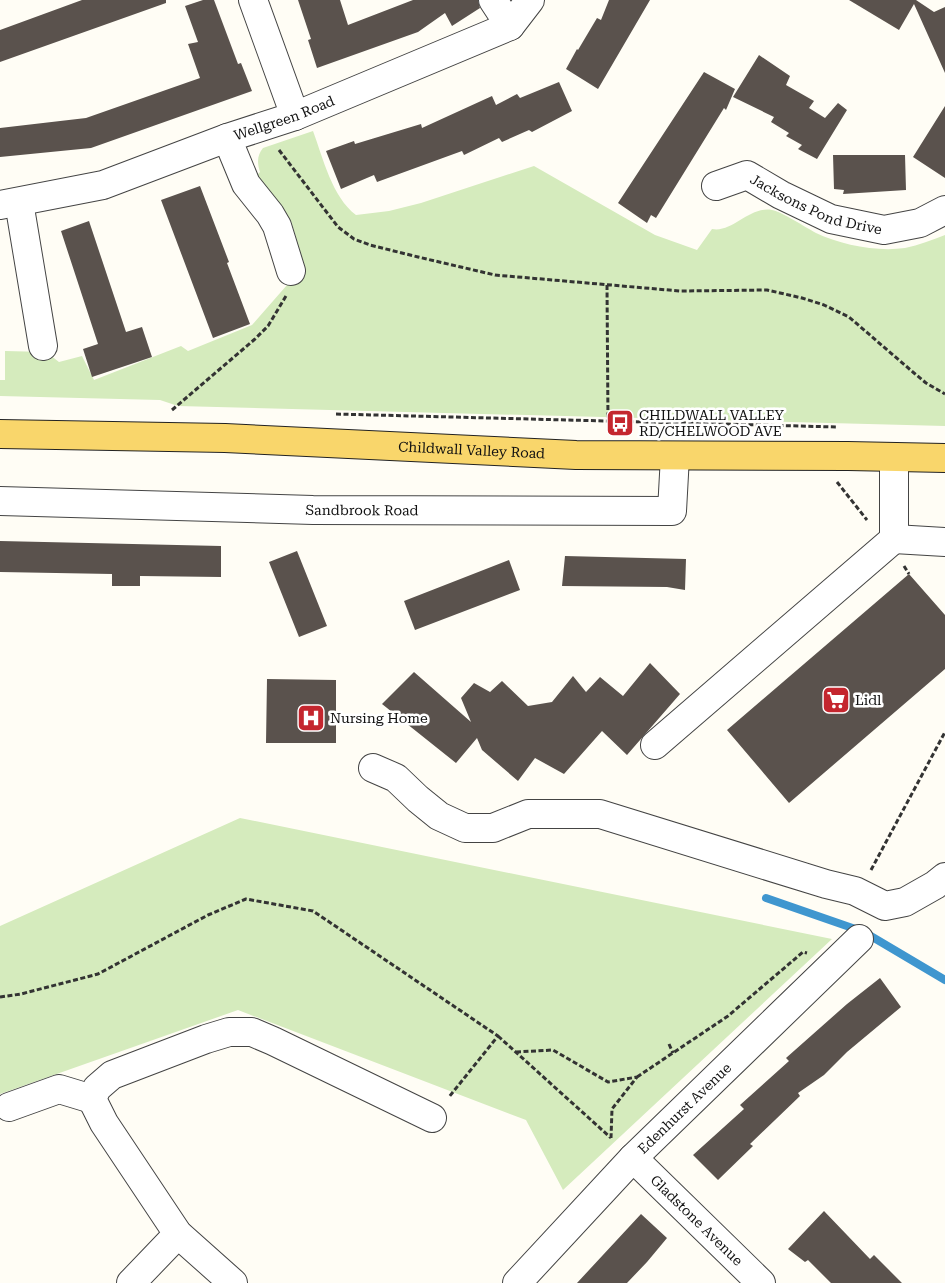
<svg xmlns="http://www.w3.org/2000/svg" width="945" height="1283" viewBox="0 0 945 1283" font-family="'Roboto Serif',serif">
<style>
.green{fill:#d5ebbd}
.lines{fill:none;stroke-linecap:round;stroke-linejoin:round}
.stream{stroke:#3f96cf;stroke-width:8}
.building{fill:#5a524d}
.minor-casing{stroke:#444;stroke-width:30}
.major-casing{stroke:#222;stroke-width:30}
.path{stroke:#333;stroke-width:3;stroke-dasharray:5 2.5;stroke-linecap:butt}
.minor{stroke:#fff;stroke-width:28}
.major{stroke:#f9d66b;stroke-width:28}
.labels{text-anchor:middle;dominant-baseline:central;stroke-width:5;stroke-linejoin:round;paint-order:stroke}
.street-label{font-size:14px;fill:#111;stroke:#fff}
.poi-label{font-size:14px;fill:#111;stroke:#fff;text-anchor:start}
</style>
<rect width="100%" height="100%" fill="#fffdf5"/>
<path class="green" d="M313 131C323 158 332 197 356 215L389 211 421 203 534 166 655 235 697 250 712 229C733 233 749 206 772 210 782 212 805 227 816 233 841 245 877 252 905 248 919 245 932 240 945 235V426L178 406 160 400 0 396V380H5V351L46 352 59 362 82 356 94 380 181 346 188 351 252 325 287 285 306 271 291 221 281 205 257 175 260 172C257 163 257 155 263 148Z
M240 818 832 939 563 1190 526 1120 238 1010 0 1094V926Z"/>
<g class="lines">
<path class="stream" d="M766 898 864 932 945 980"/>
</g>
<path class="building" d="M82 0H166V3L0 62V30Z
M203 0H214L238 64 241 63 252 91 91 148 0 157V128L86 118 200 78 188 44 198 42 185 6Z
M298 0H340L348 25 413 0H478L480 8 452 26 445 13 418 32 317 68 308 40 311 39Z
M609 0H650L598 89 566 69 577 49 578 50 597 18 601 20Z
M849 0H916L934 12 945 7V73L914 4 899 30Z
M759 55 790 76 786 85 814 101 809 108 825 118 838 103 847 110 817 159 798 149 802 145 786 136 789 133 771 122 774 117 733 97Z
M704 72 735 89 726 110 724 108 656 218 651 215 647 223 618 203Z
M559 82 572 111 532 132 529 130 502 142 499 138 464 155 462 151 377 182 374 175 341 189 326 151 354 141 355 144 421 124 422 128 492 96 496 105 517 94 520 98Z
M945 106V178L913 157Z
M833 155H905L906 190 843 194 844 190 834 189Z
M200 186 229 262 227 263 250 324 213 338 161 200Z
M89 221 126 332 142 327 152 357 92 377 83 349 98 344 61 231Z
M0 541 221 546V577L140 576V586H112V574L0 572Z
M297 551 327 626 299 637 269 562Z
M565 556 686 559 685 590 667 587 562 586Z
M509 560 520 590 415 630 404 601Z
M909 574 945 615V669L789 803 727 730Z
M650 663 680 694 627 755 602 731 564 774 535 758 518 781 482 750 477 738 456 763 382 704 414 672 471 722 461 698 474 683 490 692 502 681 528 706 552 702 573 676 586 692 600 677 623 696Z
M267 679 336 680V743H266Z
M880 978 901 1007 847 1052 824 1075 798 1093 800 1096 750 1144 753 1146 718 1180 693 1155 744 1109 740 1105 789 1061 786 1058 847 1004Z
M824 1211 870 1259 874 1255 902 1283H831L808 1260 805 1262 788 1249Z
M641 1214 667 1238 647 1262 627 1283H577Z"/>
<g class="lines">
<g class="minor-casing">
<g id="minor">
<path d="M253 0 295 116"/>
<path d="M493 0 510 26"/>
<path d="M227 138 246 184 270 214 277 226 291 271"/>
<path id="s1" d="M716 186 747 175 781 195 831 219 884 230 920 223 945 210"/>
<path d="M19 202 43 346"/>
<path id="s2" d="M0 205 103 185 227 138 295 116 510 26 530 0"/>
<path id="s3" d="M0 501 313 510 672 511 675 456"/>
<path d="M894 539 945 542"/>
<path d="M655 745 894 539V457"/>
<path d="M373 768 396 778 418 799 439 816 465 828H493L528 814H600L826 884 855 891 885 906 905 902 935 885 945 877"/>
<path d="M9 1107 59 1089 92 1099"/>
<path id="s4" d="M633 1158 761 1283"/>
<path d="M131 1283 178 1234"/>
<path d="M233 1283 178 1234 104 1123 92 1099 97 1088 112 1075 206 1039 229 1032H252L273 1041 432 1118"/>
<path id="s5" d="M517 1283 633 1158 859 939"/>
</g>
</g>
<g class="major-casing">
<g id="major">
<path id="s6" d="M0 434 225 438 576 455 848 456 945 458"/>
</g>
</g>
<path class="path" d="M279 150 338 227 354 239 370 245 418 257 495 275 680 291 767 290 802 298 824 305 849 317 914 373 926 383 945 394
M607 285 608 421
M172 410 255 339 268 326 286 296
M336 414 837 427
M837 482 867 520
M904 566 909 574
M871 870 945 732
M0 997 21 994 98 974 208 915 246 899 313 911 498 1036 449 1097
M498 1036 611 1138
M669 1044 673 1053
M516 1052 553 1050 608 1082 637 1077 612 1109 611 1138
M637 1077 728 1016 803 952 807 953"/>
<use href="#minor" class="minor"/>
<use href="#major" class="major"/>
</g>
<defs>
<g id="bus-square" transform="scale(1.4375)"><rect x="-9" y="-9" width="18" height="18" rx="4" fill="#c4262e" stroke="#fff"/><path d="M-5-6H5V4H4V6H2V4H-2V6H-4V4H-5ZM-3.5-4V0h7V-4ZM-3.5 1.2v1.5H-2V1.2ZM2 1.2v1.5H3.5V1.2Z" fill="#fff"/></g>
<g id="supermarket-square" transform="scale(1.4375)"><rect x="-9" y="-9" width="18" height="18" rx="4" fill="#c4262e" stroke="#fff"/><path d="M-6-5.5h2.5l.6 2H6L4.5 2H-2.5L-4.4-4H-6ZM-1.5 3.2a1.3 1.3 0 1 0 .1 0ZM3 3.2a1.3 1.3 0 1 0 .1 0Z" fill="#fff"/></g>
<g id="hospital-square" transform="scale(1.4375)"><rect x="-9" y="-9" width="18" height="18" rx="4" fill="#c4262e" stroke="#fff"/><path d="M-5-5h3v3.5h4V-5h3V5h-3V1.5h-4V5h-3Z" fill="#fff"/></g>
</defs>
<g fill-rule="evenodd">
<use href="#bus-square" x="620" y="423"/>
<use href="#supermarket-square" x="836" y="700"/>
<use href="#hospital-square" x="311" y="718"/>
</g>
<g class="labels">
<g class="street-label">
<text stroke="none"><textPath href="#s2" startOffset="298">Wellgreen Road</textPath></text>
<text stroke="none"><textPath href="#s1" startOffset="109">Jacksons Pond Drive</textPath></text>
<text stroke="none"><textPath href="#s6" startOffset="472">Childwall Valley Road</textPath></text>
<text stroke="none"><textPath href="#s3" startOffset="362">Sandbrook Road</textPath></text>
<text stroke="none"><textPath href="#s5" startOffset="242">Edenhurst Avenue</textPath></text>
<text stroke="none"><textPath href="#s4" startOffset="89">Gladstone Avenue</textPath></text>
</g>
<g class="poi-label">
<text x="639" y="415">CHILDWALL VALLEY<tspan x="639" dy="16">RD/CHELWOOD AVE</tspan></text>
<text x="855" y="700">Lidl</text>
<text x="330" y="718">Nursing Home</text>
</g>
</g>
</svg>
